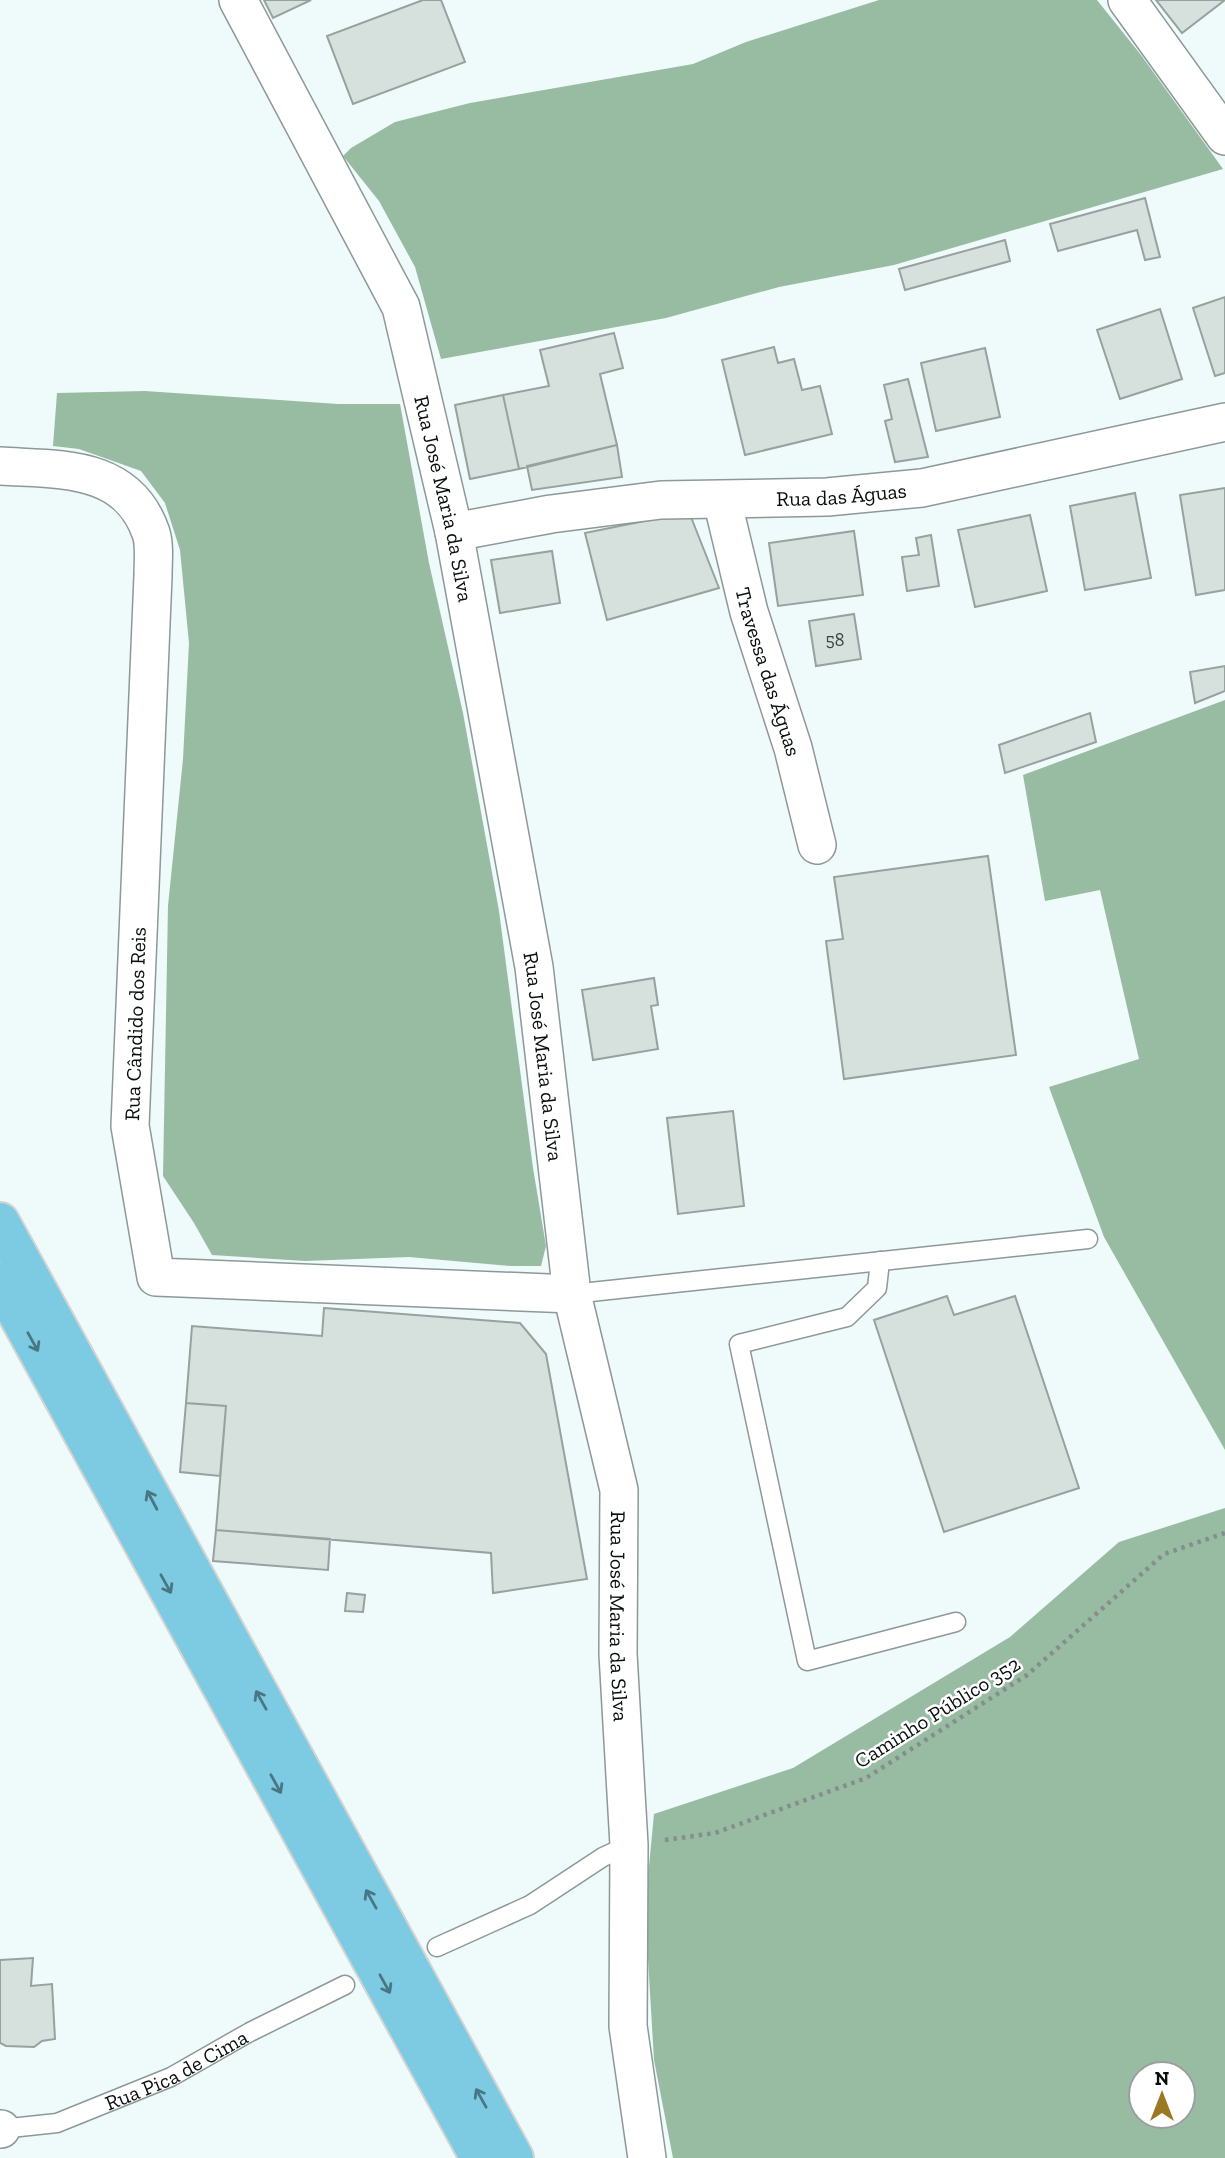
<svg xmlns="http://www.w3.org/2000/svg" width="1225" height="2158" viewBox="0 0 1225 2158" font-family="'Zilla Slab',serif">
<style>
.forest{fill:#97bca1;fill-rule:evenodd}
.building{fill:#d6e0dd;stroke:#97a19e;stroke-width:2}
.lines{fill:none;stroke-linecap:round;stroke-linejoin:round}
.service-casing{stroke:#8d9898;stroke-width:21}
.minor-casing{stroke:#8d9898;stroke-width:40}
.trunk-casing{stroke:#d3d3d3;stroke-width:42}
.path{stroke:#858d8d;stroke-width:4.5;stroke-dasharray:3.5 5;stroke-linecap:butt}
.service{stroke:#fff;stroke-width:18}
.minor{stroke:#fff;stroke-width:37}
.trunk{stroke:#7ccbe2;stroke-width:38}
.oneway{stroke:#487682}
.labels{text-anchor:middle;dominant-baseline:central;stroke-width:5;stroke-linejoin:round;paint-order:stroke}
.number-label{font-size:18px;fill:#3c4241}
.street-label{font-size:21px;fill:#090d0d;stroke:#fff}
</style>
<rect width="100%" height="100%" fill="#effafa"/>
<path class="forest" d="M879 0H1097L1141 55 1223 169 894 265 779 287 666 318 441 359 415 267 379 201 343 156 351 148 395 122 470 103 693 64 746 42Z
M145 391 338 404H400L429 563 463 713 499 911 533 1168 546 1246 541 1266H511L409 1257 305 1261 212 1255 194 1223 163 1176 168 906 183 759 189 643 180 550 165 503 141 471 79 449 53 446 57 393Z
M1225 700V1450L1104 1237 1049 1087 1139 1059 1100 890 1045 901 1023 775Z
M1225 1508V2158H673L654 2060 645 1908 654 1814 793 1768 1010 1637 1119 1542ZM1141 2074H1183V2116H1141Z"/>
<path class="building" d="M264 0H311L273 18Z
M423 0H441L465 62 353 104 327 36Z
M1156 0H1225L1182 33Z
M1145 198 1160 257 1145 260 1137 230 1058 251 1050 224Z
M1005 240 1010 261 905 290 899 269Z
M1225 297V373L1215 376 1193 308Z
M1160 309 1182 379 1120 399 1097 330Z
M614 333 623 368 600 374 617 445 519 469 503 395 549 386 540 350Z
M774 347 778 363 794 359 802 390 820 386 832 434 745 455 722 360Z
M985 348 1000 417 936 431 921 363Z
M908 379 928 457 895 462 885 421 892 419 884 385Z
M503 395 519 469 470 479 455 405Z
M617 445 622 477 532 490 527 466Z
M1225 488V590L1196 595 1180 495Z
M1135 493 1151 578 1085 590 1070 506Z
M689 512 719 588 607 620 585 533Z
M1030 515 1047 591 975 607 958 530Z
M854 531 863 595 778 606 769 543Z
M931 535 939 586 907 591 902 557 919 555 916 538Z
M552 551 560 603 500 613 491 560Z
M854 614 861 659 816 666 809 621Z
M1225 666V691L1195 703 1190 672Z
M1090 713 1096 742 1005 773 999 745Z
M988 856 1016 1055 844 1079 826 941 843 939 834 877Z
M654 978 658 1005 651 1006 658 1049 593 1060 582 990Z
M733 1111 744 1206 678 1214 667 1118Z
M947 1296 954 1315 1015 1296 1079 1488 944 1532 874 1320Z
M324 1308 520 1323 546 1354 587 1579 493 1593 491 1553 216 1530 226 1406 186 1403 192 1326 322 1336Z
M186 1403 226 1406 220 1476 180 1472Z
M216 1530 330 1539 328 1570 213 1561Z
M347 1593 365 1595 363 1612 345 1611Z
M33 1958 31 1986 52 1984 55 2039 42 2041 34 2047 6 2046 0 2043V1960Z"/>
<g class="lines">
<g class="service-casing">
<g id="service">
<path d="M880 1261 877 1288 847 1317 739 1344 807 1661 956 1622"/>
<path d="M572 1294 1088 1239"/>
<path d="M437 1947 530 1905 603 1857 629 1845"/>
<path id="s1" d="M1 2129 57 2123 171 2077 250 2032 345 1985"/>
</g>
</g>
<g class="minor-casing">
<g id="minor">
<path id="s2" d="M238 0 401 307 454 532 534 967 572 1294 619 1490 618 1654 629 1845 628 2026 647 2158"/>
<path d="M1127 0 1225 136"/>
<path d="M0 466C60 470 127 464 151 533 155 545 153 563 153 576L130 1126 156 1277 572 1294"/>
<path id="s3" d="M722 500 749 612 793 748 817 845"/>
<path id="s4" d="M454 532 551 514 661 500 827 497 922 488 1225 422"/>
<path d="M0 2129H1"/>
</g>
</g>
<g class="trunk-casing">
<path id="trunk" d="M0 1222 514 2158
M0 1282 480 2158"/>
</g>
<path class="path" d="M665 1840 715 1833 866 1778 1027 1675 1164 1554 1225 1533"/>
<use href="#service" class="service"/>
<use href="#minor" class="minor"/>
<use href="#trunk" class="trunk"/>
</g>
<defs><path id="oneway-shaft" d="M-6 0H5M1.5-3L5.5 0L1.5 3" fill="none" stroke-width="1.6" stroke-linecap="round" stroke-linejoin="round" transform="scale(1.75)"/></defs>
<g class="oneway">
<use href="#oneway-shaft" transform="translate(33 1342) rotate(61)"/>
<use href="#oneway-shaft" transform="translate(152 1500) rotate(-118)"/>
<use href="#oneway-shaft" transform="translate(166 1584) rotate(61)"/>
<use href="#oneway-shaft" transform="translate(261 1700) rotate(-119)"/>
<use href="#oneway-shaft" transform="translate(276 1784) rotate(61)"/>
<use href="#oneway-shaft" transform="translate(371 1899) rotate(-119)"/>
<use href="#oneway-shaft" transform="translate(385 1984) rotate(61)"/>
<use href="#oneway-shaft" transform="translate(481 2098) rotate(-119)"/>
</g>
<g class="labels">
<g class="number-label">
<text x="835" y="640">58</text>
</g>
<g class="street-label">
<text stroke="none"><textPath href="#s4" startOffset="390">Rua das Águas</textPath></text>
<text stroke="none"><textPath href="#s2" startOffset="544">Rua José Maria da Silva</textPath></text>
<text stroke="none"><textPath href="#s3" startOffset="178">Travessa das Águas</textPath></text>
<text transform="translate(135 1024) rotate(-88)">Rua Cândido dos Reis</text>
<text stroke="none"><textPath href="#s2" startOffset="1111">Rua José Maria da Silva</textPath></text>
<text stroke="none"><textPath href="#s2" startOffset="1678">Rua José Maria da Silva</textPath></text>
<text transform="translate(937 1712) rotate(-32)">Caminho Público 352</text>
<text stroke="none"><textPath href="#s1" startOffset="187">Rua Pica de Cima</textPath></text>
</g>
</g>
<g transform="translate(1162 2095)"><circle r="33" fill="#ffffff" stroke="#9d9e9e" stroke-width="2"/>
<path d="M0-5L12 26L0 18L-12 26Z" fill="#9a7923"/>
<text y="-10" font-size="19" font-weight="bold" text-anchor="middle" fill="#090d0d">N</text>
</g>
</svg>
